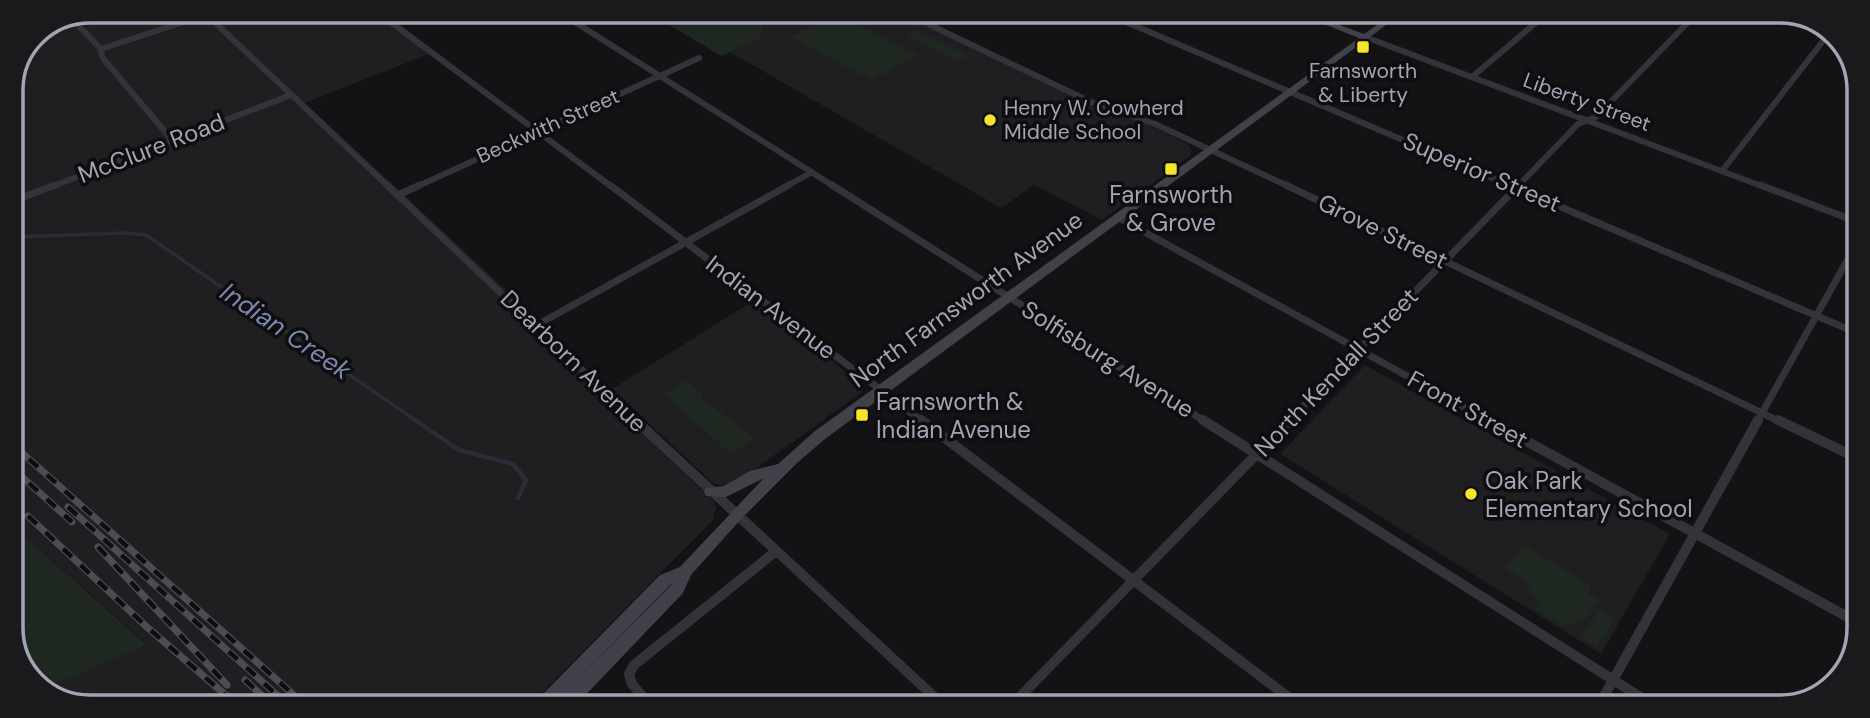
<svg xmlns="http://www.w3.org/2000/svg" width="1870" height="718" viewBox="0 0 1870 718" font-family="'DM Sans',sans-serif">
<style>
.built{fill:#1f1e21}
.green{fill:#1f2721}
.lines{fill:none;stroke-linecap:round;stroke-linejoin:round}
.stream-far1{stroke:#292d38;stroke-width:3.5}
.stream{stroke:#292d38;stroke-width:4.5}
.street-far2{stroke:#343339;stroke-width:6}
.street-far1{stroke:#343339;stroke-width:7}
.street{stroke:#343339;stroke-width:10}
.secondary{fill:#414149;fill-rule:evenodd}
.rail-casing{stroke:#4c4c54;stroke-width:7}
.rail{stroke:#0e0d0f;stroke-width:4.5;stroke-dasharray:12;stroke-linecap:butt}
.poi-dot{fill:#f5e529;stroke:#0e0d0f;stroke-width:2.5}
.labels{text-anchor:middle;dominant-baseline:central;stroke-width:7;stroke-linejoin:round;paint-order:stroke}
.far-poi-label{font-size:21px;fill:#a4a4b5;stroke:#0e0d0f}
.far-street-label{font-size:21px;fill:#a4a4b5;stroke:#0e0d0f}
.street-label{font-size:24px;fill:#a4a4b5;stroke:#0e0d0f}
.poi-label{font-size:24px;fill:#a4a4b5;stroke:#0e0d0f;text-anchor:start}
.water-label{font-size:26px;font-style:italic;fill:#7989b1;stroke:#0e0d0f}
.rim{fill:none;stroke:#a4a4b5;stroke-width:3.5}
</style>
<rect width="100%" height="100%" fill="#131214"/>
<path class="built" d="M90 11H378L434 52 305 103 561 341 583 379 713 500 716 507 713 520 531 704 64 703 44 689 147 644 11 524V85L34 34Z
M785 12 898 13 1095 107 1147 124 1186 143 1192 150 1190 156 1102 220 1034 185 1001 208 730 52 760 38 766 21Z
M753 301 863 385 864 388 861 393 737 482 723 486 713 483 612 389Z
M1365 365 1670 534 1601 654 1280 454Z"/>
<path class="green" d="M648 12H785L766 21 760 38 721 56Z
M837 15 919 55 872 80 790 37Z
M916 30 968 55 958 61 906 35Z
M686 380 700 392 704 400 755 438 731 454 663 394Z
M11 524 147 645 44 689 27 677 11 634Z
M1523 544 1592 586 1588 593 1600 600 1586 620 1584 619 1564 627 1535 609 1540 600 1527 591 1532 584 1505 568Z
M1599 609 1615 619 1597 648 1582 637Z"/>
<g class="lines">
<path class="stream-far1" d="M11 237 124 233 146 235 418 422"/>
<path class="stream" d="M415 420 459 450 513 464 526 480 518 498"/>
<path class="street-far2" d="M376 11 612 187
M559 12 835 187
M905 13 1091 102 1155 124 1290 187
M1105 13 1513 187
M206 14 389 187
M1784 15 1822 26
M71 18 101 49 102 57 172 140
M1365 37 1764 187
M101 49 217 11
M1472 77 1546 14
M1722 171 1830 32
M51 187 291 95
M416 187 699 58
M785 187 812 172
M1517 187 1578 124 1596 117 1695 15"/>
<path class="street-far1" d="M387 185 637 422
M610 185 923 422
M832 185 1206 422
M1286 185 1781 422
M1509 185 1857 333
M1760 185 1858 222
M398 195 420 185
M11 202 55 185
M1117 217 1491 422
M537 325 789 185
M1288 422 1519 185
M1757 422 1858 241"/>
<path class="street" d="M635 420 943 705
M921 420 1300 706
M1203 420 1656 707
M1488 420 1855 621
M1778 420 1857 458
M650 705 632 684 629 674 634 665 775 552
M1011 706 1290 420
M1598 707 1758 420"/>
<path class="secondary" d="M1299 14H1310L1364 34 1392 14H1401L825 439 797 463 741 519 691 575 683 593 577 704H558L560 699 555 704H536L538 699 660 575 680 567 764 478 726 497 706 496 704 492 706 488 724 486 750 471 778 464 815 431 1359 38ZM672 584 561 697 670 585Z"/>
<g class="rail-casing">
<path id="rail" d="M11 443 304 704
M11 467 72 522
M68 507 287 704
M28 516 148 628 236 704
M98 547 227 685
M245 680 271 704"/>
</g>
<use href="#rail" class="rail"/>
</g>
<g class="poi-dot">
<rect x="1356" y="40" width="14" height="14" rx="3.5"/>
<circle cx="990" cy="120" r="7"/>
<rect x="1164" y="162" width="14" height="14" rx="3.5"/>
<rect x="855" y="408" width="14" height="14" rx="3.5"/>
<circle cx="1471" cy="494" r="7"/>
</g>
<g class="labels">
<g class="far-poi-label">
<text x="1363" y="71">Farnsworth<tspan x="1363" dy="24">&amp; Liberty</tspan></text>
<text x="1004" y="108" text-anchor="start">Henry W. Cowherd<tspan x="1004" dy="24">Middle School</tspan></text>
</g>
<g class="far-street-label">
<text transform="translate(1587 102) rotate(20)">Liberty Street</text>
<text transform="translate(548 126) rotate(-24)">Beckwith Street</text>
</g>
<g class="street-label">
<text transform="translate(151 148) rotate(-21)">McClure Road</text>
<text transform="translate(1482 172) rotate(23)">Superior Street</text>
<text transform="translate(1383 231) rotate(26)">Grove Street</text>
<text transform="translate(966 299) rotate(-36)">North Farnsworth Avenue</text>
<text transform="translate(771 307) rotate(37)">Indian Avenue</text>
<text transform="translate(1108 359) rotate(32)">Solfisburg Avenue</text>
<text transform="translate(574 361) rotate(44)">Dearborn Avenue</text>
<text transform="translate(1336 372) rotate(-46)">North Kendall Street</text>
<text transform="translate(1468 409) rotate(29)">Front Street</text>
</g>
<g class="poi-label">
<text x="1171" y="194" text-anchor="middle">Farnsworth<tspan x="1171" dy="28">&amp; Grove</tspan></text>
<text x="876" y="401">Farnsworth &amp;<tspan x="876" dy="28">Indian Avenue</tspan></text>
<text x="1485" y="480">Oak Park<tspan x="1485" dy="28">Elementary School</tspan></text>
</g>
<g class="water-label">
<text transform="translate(286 331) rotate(34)">Indian Creek</text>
</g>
</g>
<path d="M0 0H1870V718H0ZM90 23H1780A67 67 0 0 1 1847 90V628A67 67 0 0 1 1780 695H90A67 67 0 0 1 23 628V90A67 67 0 0 1 90 23Z" fill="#1a191c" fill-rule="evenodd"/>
<path class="rim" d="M90 23H1780A67 67 0 0 1 1847 90V628A67 67 0 0 1 1780 695H90A67 67 0 0 1 23 628V90A67 67 0 0 1 90 23Z"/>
</svg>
